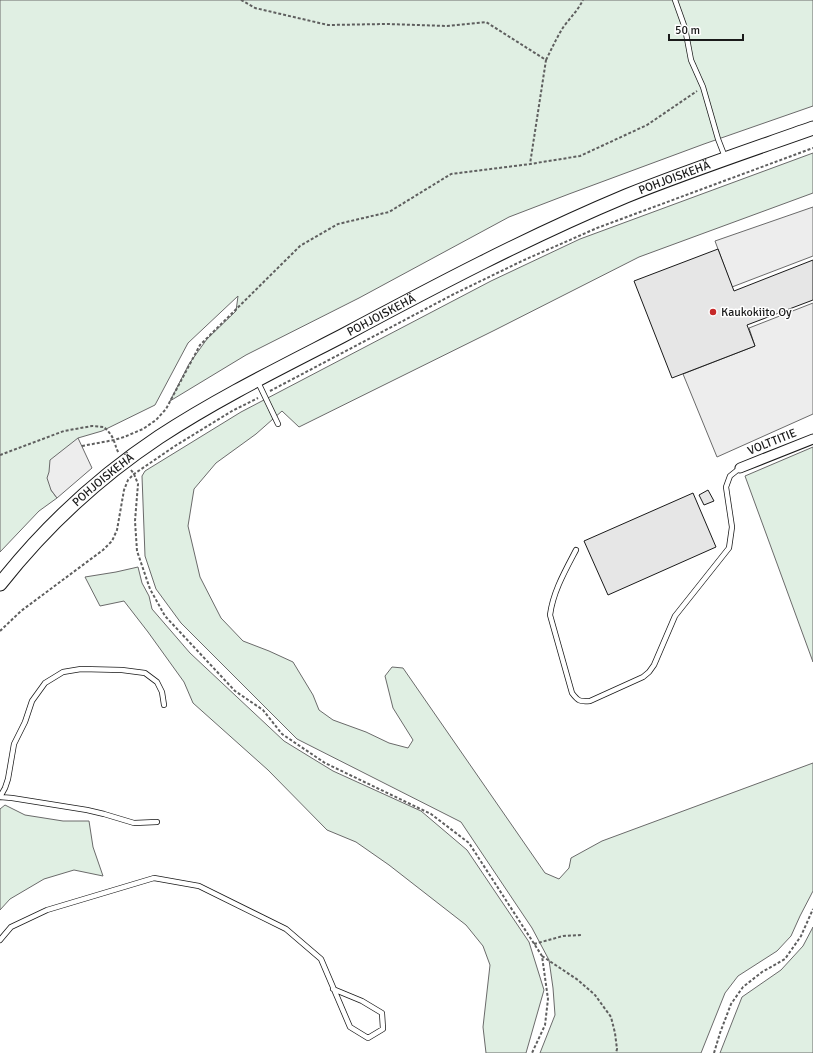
<svg xmlns="http://www.w3.org/2000/svg" width="813" height="1053" viewBox="0 0 813 1053" font-family="Signika,sans-serif">
<style>
.green{fill:#e0efe3;stroke:#6a6a6a}
.parking{fill:#ededed;stroke:#6a6a6a}
.building{fill:#e6e6e6;stroke:#1a1a1a}
.lines{fill:none;stroke-linecap:round;stroke-linejoin:round}
.lane-casing{stroke:#1a1a1a;stroke-width:6}
.street-casing{stroke:#1a1a1a;stroke-width:11}
.secondary-casing{stroke:#1a1a1a;stroke-width:15}
.path{stroke:#5f5f5f;stroke-width:2;stroke-dasharray:3 2;stroke-linecap:butt}
.lane{stroke:#fff;stroke-width:4.5}
.street{stroke:#fff;stroke-width:9}
.secondary{stroke:#fff;stroke-width:13}
.poi-dot{fill:#c62828;stroke:#fff;stroke-width:1.5}
.labels{text-anchor:middle;dominant-baseline:central;stroke-width:3;stroke-linejoin:round;paint-order:stroke}
.street-label{font-size:12px;fill:#1a1a1a;stroke:#fff}
.poi-label{font-size:12px;fill:#1a1a1a;stroke:#fff;text-anchor:start}
</style>
<rect width="100%" height="100%" fill="#fff"/>
<path class="green" d="M0 0H813V106L704 144 569 194 509 217 359 298 246 355 170 401 189 364 207 339 236 311 238 296 188 343 155 405 102 431 78 438 51 490 57 498 39 511 0 552Z
M813 153V193L639 257 495 330 299 427 282 411 256 434 216 463 194 489 188 526 200 577 221 618 243 641 269 651 293 662 313 695 319 710 333 720 366 732 389 743 408 748 413 740 393 708 385 676 392 667 403 668 545 873 559 879 569 868 571 858 602 841 813 763V891L800 916 791 936 777 951 738 976 725 993 701 1053H540L555 1015 553 988 549 960 532 928 461 822 297 739 181 623 156 589 145 556 142 476 145 471 241 412 491 281 580 239Z
M813 447V662L745 476Z
M138 567 142 583 149 596 152 609 190 653 284 741 333 771 421 811 467 850 529 942 544 990 526 1053H486L483 1027 490 965 483 946 466 925 389 865 356 842 327 830 268 770 193 703 184 682 148 632 124 601 100 606 85 577 116 572Z
M5 805 25 815 63 821H89L93 847 103 876 74 870 44 879 10 899 0 910V809Z
M813 927V1053H720L742 997 781 970 803 946Z"/>
<path class="parking" d="M813 207V256L732 287 715 241Z
M813 303V414L717 457 683 374 755 346 749 328Z
M78 438 92 468 57 498 51 490 47 478 49 472 50 460Z"/>
<path class="building" d="M718 249 734 291 813 260V300L747 325 755 346 672 378 634 281Z
M708 490 714 501 704 505 699 495Z
M693 493 716 547 608 595 584 541Z"/>
<g class="lines">
<g class="lane-casing">
<path id="lane" d="M675 0 685 28 691 60 703 87 718 139 725 157
M257 380 278 424
M576 550C565 571 553 592 550 615L572 693C578 701 580 702 590 701L643 677 649 672 654 665 675 616 729 548 732 527 726 487 730 476 740 468
M0 797 5 788 8 779 14 744 25 722 32 701 45 683 63 672 81 669 122 670 145 673 157 682 162 692 164 705
M0 797 12 798 87 810 104 814 134 823 157 822
M0 940 11 927 47 910 154 878 199 886 286 929 321 959 350 1027 368 1038 383 1029 382 1013 362 1001 333 989"/>
</g>
<g class="street-casing">
<path id="street" d="M740 468 813 439"/>
</g>
<g class="secondary-casing">
<g id="secondary">
<path id="s1" d="M0 584C45 527 99 477 159 437 217 399 280 368 342 336 435 286 528 237 626 196 688 171 751 150 813 128"/>
</g>
</g>
<path class="path" d="M241 0 255 8 328 25 387 24 447 26 486 22 546 60 530 164
M546 60C552 48 557 37 564 26 571 17 578 10 583 0
M270 391 454 294 522 261 597 228 813 148
M82 446 114 440 124 437 143 429 156 420 166 409 200 345 300 246 338 224 389 212 451 174 530 164 580 156 647 125 697 91
M0 455 64 431 92 426 104 427C108 431 112 435 114 441 116 446 116 449 119 453
M131 470 134 474 138 484 135 521 137 551 150 589 165 616 235 691 263 710 282 734 325 763 431 814 469 843 542 956 548 999 545 1025 532 1053
M0 631 21 611 103 550 112 541 117 530 124 490 128 480 134 474 175 446 232 411 258 398
M534 944 563 936 581 935
M542 956 578 980 595 995 611 1017 615 1033 617 1049 616 1053
M714 1053 720 1033 731 1004 743 987 762 972 785 959 801 936 813 909"/>
<use href="#lane" class="lane"/>
<use href="#street" class="street"/>
<use href="#secondary" class="secondary"/>
</g>
<circle class="poi-dot" cx="713" cy="312" r="4"/>
<g class="labels">
<g class="street-label">
<text stroke="none"><textPath href="#s1" startOffset="795">POHJOISKEHÄ</textPath></text>
<text stroke="none"><textPath href="#s1" startOffset="471">POHJOISKEHÄ</textPath></text>
<text transform="translate(772 442) rotate(-22)">VOLTTITIE</text>
<text stroke="none"><textPath href="#s1" startOffset="147">POHJOISKEHÄ</textPath></text>
</g>
<g class="poi-label">
<text x="721" y="312">Kaukokiito Oy</text>
</g>
</g>
<path d="M669 34v6h74v-6" fill="none" stroke="#1a1a1a" stroke-width="2"/>
<text x="675" y="34" font-size="12" fill="#1a1a1a" stroke="#ffffff" stroke-width="3" paint-order="stroke">50 m</text>
</svg>
